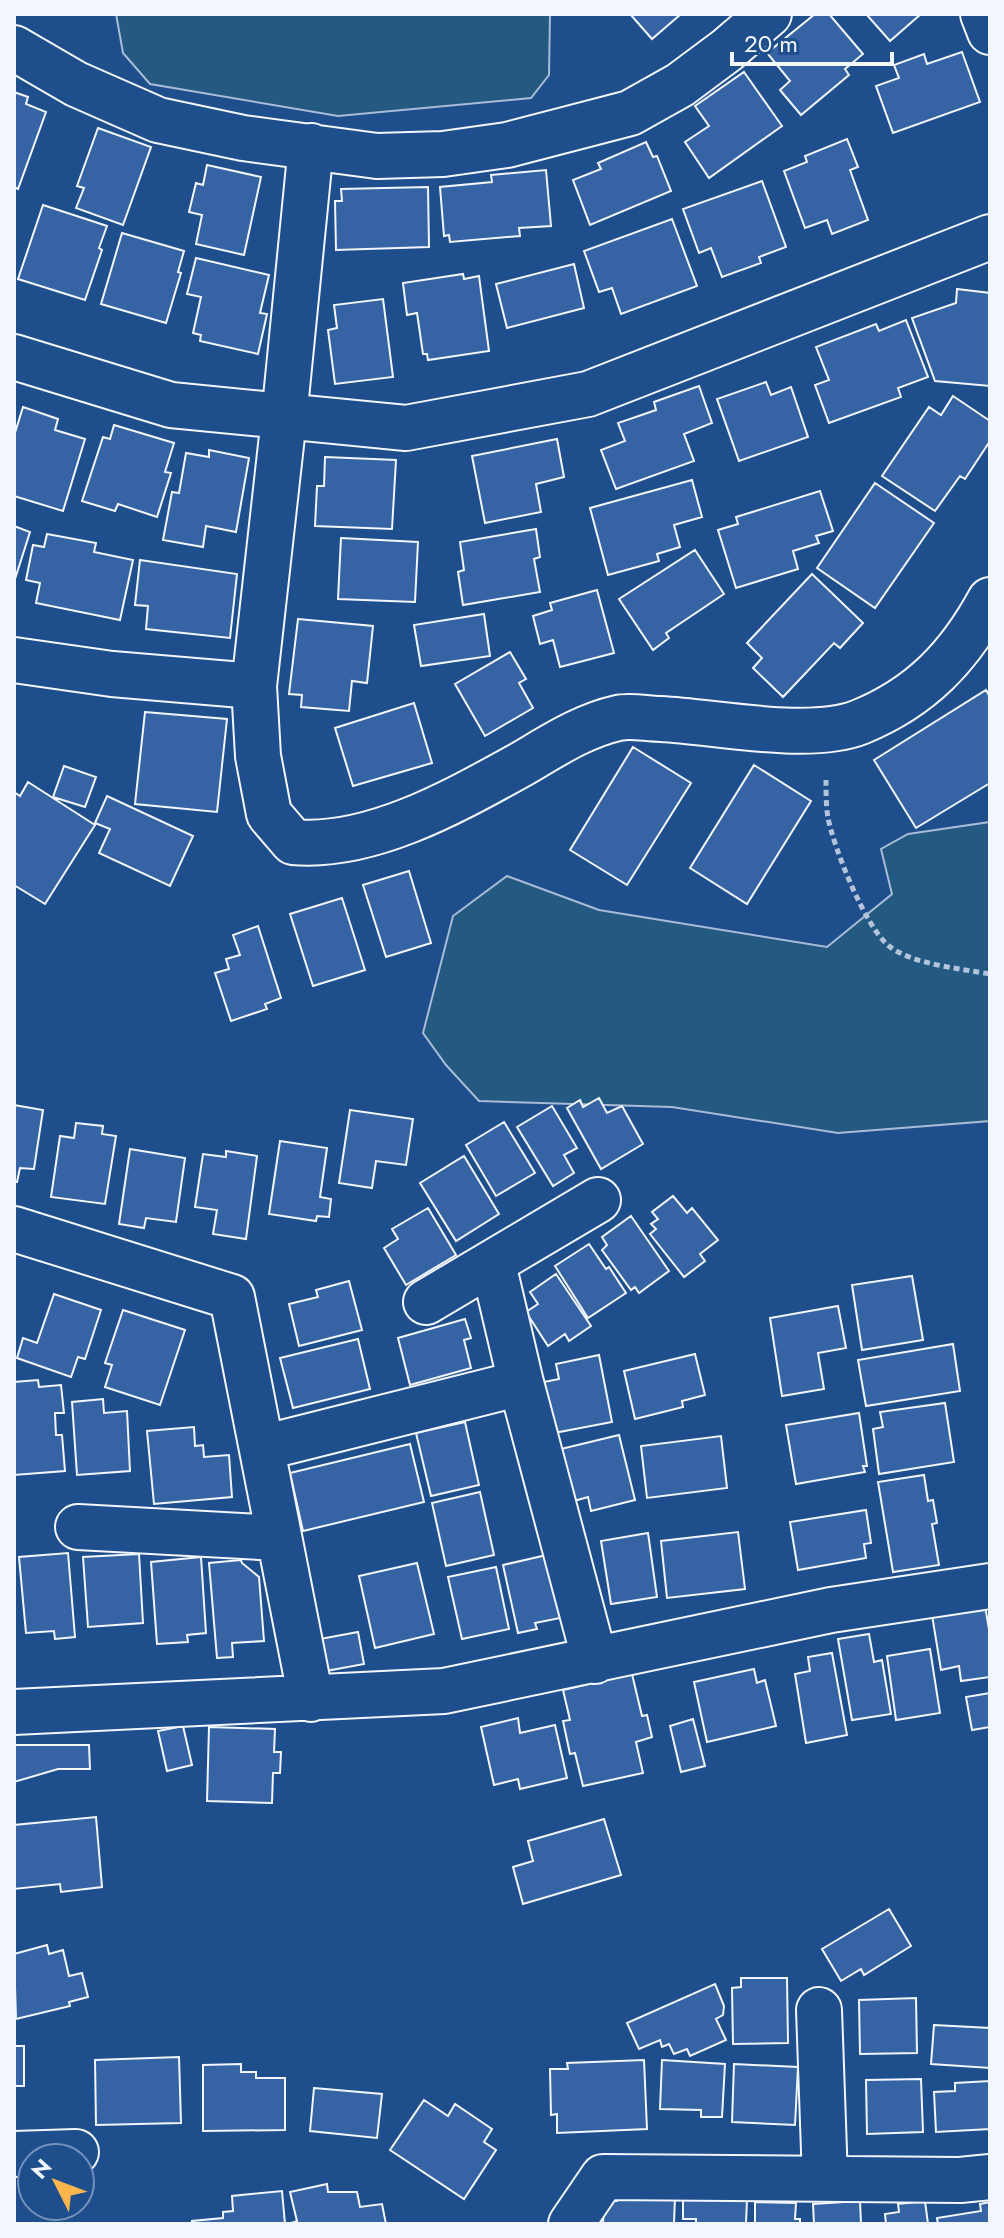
<svg xmlns="http://www.w3.org/2000/svg" width="1004" height="2238" viewBox="0 0 1004 2238" font-family="Jost,sans-serif">
<style>
.green{fill:#245a82;stroke:#a8bbd7;stroke-width:2}
.building{fill:#3563a3;stroke:#f2f6ff;stroke-width:2}
.lines{fill:none;stroke-linecap:round;stroke-linejoin:round}
.street-casing{stroke:#f2f6ff;stroke-width:48}
.path{stroke:#b3c4dc;stroke-width:5;stroke-dasharray:6 4;stroke-linecap:butt}
.street{stroke:#1f4e8c;stroke-width:44}
</style>
<rect width="100%" height="100%" fill="#1f4e8c"/>
<path class="green" d="M116 14H550L549 75 531 98 338 116 150 84 123 53Z
M990 822V1121L838 1133 672 1107 479 1101 446 1065 423 1033 453 916 507 876 599 910 827 947 892 894 881 849 908 834Z"/>
<path class="building" d="M630 14H681L652 39Z
M815 14H829L863 54 845 69 849 75 801 115 780 90 790 81 767 53Z
M866 14H921L890 41Z
M962 52 980 102 893 133 876 86 899 78 894 65 924 54 927 64Z
M744 72 782 126 709 178 685 142 709 126 695 106Z
M14 92 28 97 26 104 46 112 18 189 14 187Z
M98 128 151 147 123 225 76 208 84 188 77 186Z
M847 139 858 167 850 170 868 220 832 234 827 220 805 228 784 171 807 162 805 156Z
M646 142 653 157 657 156 671 191 590 225 573 180 601 169 598 163Z
M207 165 261 177 244 255 196 244 202 215 189 212 196 183 203 185Z
M546 170 551 226 519 228 520 236 450 242 449 235 444 236 440 187 492 182 491 175Z
M762 181 786 247 759 257 761 263 722 277 711 248 699 253 683 209Z
M428 187 429 247 336 250 335 201H342L341 189Z
M43 205 107 226 99 248 102 250 85 300 18 279Z
M672 219 697 286 621 314 612 288 599 292 584 251Z
M122 233 184 251 178 272 181 273 166 323 101 304Z
M196 258 269 275 260 313 267 314 258 354 200 341 201 335 193 333 201 297 187 294Z
M574 264 584 308 507 328 496 284Z
M463 274 464 279 479 276 489 351 428 360 427 354H423L417 313 407 315 403 283Z
M957 289 990 293V386L935 381 912 318 956 303Z
M383 299 393 377 335 384 328 330 337 328 334 305Z
M906 320 928 377 898 388 901 397 829 423 815 385 829 380 816 347 876 324 879 331Z
M766 382 771 395 791 387 808 437 739 461 717 399Z
M699 386 712 423 684 434 694 461 616 489 601 450 625 441 618 423 656 410 654 402Z
M953 396 990 421V441L965 479 960 476 935 511 882 476 929 407 941 415Z
M23 407 58 419 55 430 85 439 63 511 14 496V436Z
M114 425 174 443 165 472 171 473 157 517 118 504 115 511 82 501 103 437 110 439Z
M557 439 564 477 536 484 541 512 485 523 472 456Z
M209 450 249 458 236 532 206 526 203 547 163 540 172 492 179 493 186 453 209 457Z
M325 457 396 460 392 529 315 526 317 486H324Z
M692 480 702 517 674 525 680 547 657 554 659 561 608 575 590 508Z
M875 483 934 523 875 608 817 568Z
M820 491 833 531 816 536 819 543 793 551 798 569 736 588 718 530 738 524 736 517Z
M14 526 30 532 15 579H14Z
M536 529 540 557 534 559 540 592 463 605 458 572 464 570 460 542Z
M47 534 96 543 94 552 133 560 120 620 36 603 40 583 26 580 33 545 44 547Z
M341 538 418 542 415 602 338 599Z
M695 550 724 594 666 633 669 638 653 650 619 599Z
M140 560 237 574 230 638 146 629 148 606 135 605Z
M812 574 863 623 840 648 834 643 783 697 753 668 762 658 747 643Z
M597 590 614 653 560 667 553 640 540 644 533 616 552 610 550 603Z
M484 614 490 656 421 666 414 625Z
M298 619 373 626 367 683 352 681 349 711 301 707 302 695 289 694Z
M510 652 526 679 519 683 533 708 485 736 455 684Z
M986 690 990 697V783L916 828 874 760Z
M414 703 432 763 353 786 335 728Z
M145 712 227 719 217 812 135 804Z
M633 747 691 783 627 885 570 850Z
M754 765 811 801 747 904 690 868Z
M64 766 96 777 85 807 53 797Z
M28 782 95 825 45 904 14 885V792L20 796Z
M107 796 193 836 170 886 99 853 110 829 95 823Z
M409 871 431 943 386 957 363 885Z
M342 898 365 970 313 986 290 914Z
M258 926 281 998 265 1004 267 1009 231 1021 215 973 229 969 226 959 240 955 233 935Z
M599 1098 607 1113 622 1106 643 1144 601 1169 567 1108 580 1100 583 1107Z
M14 1105 43 1110 34 1169 20 1168 17 1182H14Z
M552 1106 577 1148 564 1155 574 1173 553 1186 517 1127Z
M350 1110 413 1119 406 1165 376 1161 372 1188 339 1183Z
M504 1122 535 1173 496 1196 466 1145Z
M76 1123 103 1126 102 1134 116 1136 105 1204 51 1197 60 1136 74 1138Z
M280 1141 327 1148 320 1197 331 1199 329 1217 317 1216 316 1221 269 1214Z
M130 1149 185 1158 176 1222 146 1218 144 1228 119 1224Z
M226 1151 257 1156 246 1239 213 1234 217 1210 195 1207 203 1154 226 1157Z
M464 1156 499 1214 456 1241 420 1183Z
M673 1196 687 1213 692 1208 718 1240 700 1254 705 1261 684 1277 650 1234 656 1229 651 1224 658 1219 652 1212Z
M428 1208 456 1255 406 1285 384 1248 398 1239 392 1229Z
M631 1216 669 1271 639 1293 635 1287 631 1290 602 1250 607 1245 602 1237Z
M589 1244 606 1269 609 1267 626 1293 588 1318 555 1266Z
M556 1274 591 1326 569 1341 565 1334 548 1346 526 1312 538 1304 530 1292Z
M912 1276 923 1340 862 1350 852 1285Z
M349 1281 362 1330 299 1346 289 1304 318 1297 316 1290Z
M54 1294 101 1310 85 1359 78 1357 71 1377 17 1358 23 1338 37 1343Z
M838 1306 846 1348 818 1353 824 1389 782 1396 770 1318Z
M123 1310 185 1330 160 1405 105 1387 112 1365 105 1363Z
M465 1319 471 1338 464 1340 471 1368 410 1385 398 1338Z
M358 1339 370 1389 293 1408 280 1358Z
M953 1344 960 1391 866 1406 858 1360Z
M695 1354 705 1395 682 1401 683 1407 635 1419 624 1371Z
M599 1355 612 1422 554 1433 544 1382 559 1379 556 1364Z
M38 1380 39 1387 61 1385 64 1413H55L56 1435H62L65 1471 14 1475V1382Z
M103 1399 104 1413 127 1411 130 1471 77 1475 72 1402Z
M945 1403 954 1462 879 1474 873 1429 883 1427 880 1412Z
M859 1413 867 1466H863L865 1472 796 1484 786 1425Z
M465 1422 479 1485 431 1496 416 1433Z
M194 1427 195 1446 203 1445 204 1457 229 1455 232 1497 154 1504 147 1431Z
M619 1435 635 1500 591 1511 588 1497 574 1501 561 1449Z
M721 1436 727 1488 647 1498 641 1446Z
M410 1444 424 1502 303 1531 290 1473Z
M924 1475 928 1501 933 1500 937 1523 932 1524 939 1565 893 1572 878 1482Z
M480 1492 494 1555 446 1566 432 1503Z
M866 1510 871 1543 864 1544 866 1558 798 1570 790 1522Z
M738 1532 745 1589 667 1598 661 1541Z
M648 1533 657 1597 611 1604 601 1541Z
M68 1553 75 1637 55 1639 54 1631 26 1633 19 1557Z
M139 1554 143 1623 88 1627 83 1557Z
M551 1554 565 1617 535 1623 537 1629 518 1633 503 1565Z
M201 1557 206 1633 187 1635 188 1642 157 1644 151 1562Z
M241 1560 242 1563 259 1577 264 1641 232 1643 233 1657 217 1658 209 1563Z
M417 1563 434 1634 375 1648 359 1576Z
M496 1567 509 1629 462 1639 448 1577Z
M985 1606 990 1635V1677L961 1681 959 1666 941 1670 932 1615Z
M358 1632 364 1664 326 1671 320 1639Z
M869 1634 874 1662 882 1660 891 1714 852 1720 838 1639Z
M930 1649 940 1713 896 1720 887 1656Z
M832 1653 847 1735 806 1743 795 1674 810 1671 808 1657Z
M754 1669 757 1683 765 1680 776 1726 707 1742 694 1682Z
M632 1674 642 1716 647 1715 652 1737 636 1742 643 1773 583 1786 575 1753 570 1754 563 1721 570 1720 563 1690Z
M990 1693V1727L972 1730 966 1697Z
M518 1718 520 1733 555 1725 567 1778 520 1789 518 1779 494 1785 481 1727Z
M693 1719 705 1766 681 1772 670 1726Z
M183 1726 192 1765 167 1771 158 1731Z
M209 1727 275 1729 274 1752H281L280 1773H273L272 1803 207 1801Z
M14 1745H89L90 1769H58L14 1782Z
M96 1817 102 1887 61 1892 60 1884 14 1889V1825Z
M604 1819 621 1875 523 1904 513 1867 533 1861 528 1841Z
M889 1909 911 1946 864 1975 861 1969 841 1981 822 1949Z
M47 1945 49 1954 63 1950 69 1976 82 1973 88 1997 69 2002 70 2006 16 2019 14 1954Z
M741 1978H787L788 2043 733 2044 732 1988 741 1987Z
M715 1984 724 2006 723 2015 716 2019 726 2040 690 2056 687 2049 674 2054 669 2044 662 2047 660 2040 639 2049 627 2023Z
M916 1998 917 2053 860 2054 859 2000Z
M934 2025 990 2028V2068L931 2064Z
M14 2046H24V2086H14Z
M179 2057 181 2123 96 2125 95 2060Z
M644 2060 647 2129 557 2133V2114L551 2115 550 2069H568L567 2063Z
M662 2060 725 2064 722 2117H701V2110L660 2109Z
M241 2064V2072H256V2078H285V2130L203 2131V2065Z
M734 2064 798 2067 795 2125 732 2122Z
M921 2079 923 2132 867 2134 866 2080Z
M990 2081V2129L936 2132 934 2092 955 2091V2083Z
M314 2088 382 2094 377 2138 310 2131Z
M424 2100 448 2116 455 2104 492 2129 484 2142 496 2150 464 2199 390 2150Z
M327 2184 328 2192H357L360 2207 382 2204 386 2224H289L297 2221 290 2192Z
M282 2191 285 2224H192V2221L223 2218V2212L233 2211 232 2196Z
M675 2196 674 2224H603L604 2201H617L618 2198Z
M683 2198 747 2199 746 2224H696V2219H683Z
M860 2201 861 2224H814L813 2204Z
M925 2201 928 2224H886L885 2214 899 2212 898 2204Z
M755 2202 796 2203 795 2219H800V2224H755Z
M990 2202V2224H938L937 2218 981 2211 980 2204Z"/>
<g class="lines">
<g class="street-casing">
<path id="street" d="M983 14 990 32
M14 48 76 84 158 120 243 138 377 156 443 154 507 145 630 113 680 85 727 50 769 14
M311 146 284 418 254 686 258 756 269 814 293 842C370 849 453 802 520 765 551 747 582 726 618 718 631 715 647 719 661 719 717 722 810 742 860 722 921 697 959 657 990 600
M14 357 171 405 406 428 588 394 990 237
M14 660 112 674 254 686
M14 1229 232 1297 311 1699
M493 1264 521 1383 595 1661
M426 1302 598 1200
M262 1448 521 1383
M78 1527 279 1538
M14 1712 444 1691 831 1610 990 1586
M819 2010 825 2179
M14 2154 76 2152
M571 2224 603 2177 960 2180 990 2177"/>
</g>
<path class="path" d="M826 780C826 792 826 806 828 818 834 848 865 927 889 946 911 964 962 969 990 974"/>
<use href="#street" class="street"/>
</g>
<rect width="1004" height="2238" fill="none" stroke="#f2f6ff" stroke-width="32"/>
<g transform="translate(56 2182) rotate(312)"><circle r="38" fill="#1f4e8c" stroke="#7391ba" stroke-width="2"/>
<path d="M0-6L14 30L0 20L-14 30Z" fill="#ffb74d"/>
<text y="-12" font-size="22" font-weight="bold" text-anchor="middle" fill="#f2f6ff">N</text>
</g>
<path d="M732 52v12h160v-12" fill="none" stroke="#f2f6ff" stroke-width="4"/>
<text x="744" y="52" font-size="24" fill="#f2f6ff" stroke="#1f4e8c" stroke-width="6" paint-order="stroke">20 m</text>
</svg>
